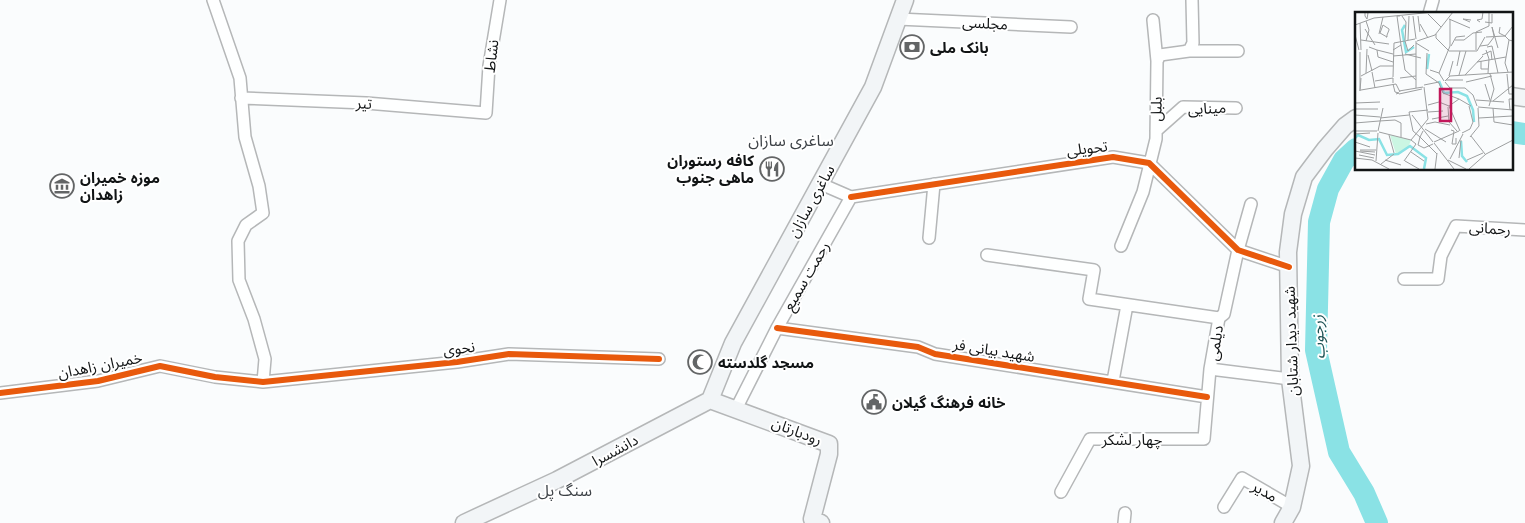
<svg xmlns="http://www.w3.org/2000/svg" width="1525" height="523" viewBox="0 0 1525 523" font-family="Montserrat,'Noto Sans Arabic',sans-serif">
<style>
.lines{fill:none;stroke-linecap:round;stroke-linejoin:round}
.river{stroke:#8ae2e5;stroke-width:22}
.street-casing{stroke:#b5b7b8;stroke-width:14}
.secondary-casing{stroke:#b5b7b8;stroke-width:19}
.street{stroke:#feffff;stroke-width:11}
.secondary{stroke:#f2f5f7;stroke-width:16}
.cycleway-casing{stroke:#fff;stroke-width:9}
.cycleway{stroke:#e8590c;stroke-width:6}
.labels{text-anchor:middle;dominant-baseline:central;stroke-width:4;stroke-linejoin:round;paint-order:stroke}
.street-label{font-size:15px;fill:#111415;stroke:#fff}
.poi-label{font-size:15px;font-weight:bold;fill:#111415;stroke:#fff;text-anchor:start}
.neighbourhood-label{font-size:16px;fill:#3d4247;stroke:#fff}
.water-label{font-size:16px;font-style:italic;fill:#1f5456;stroke:#fff}
.inset-river{fill:none;stroke:#8ae2e5;stroke-width:2.5}
.inset-road{fill:none;stroke:#9d9fa0;stroke-width:1}
.view{fill:#c2185b;fill-opacity:0.15;stroke:#c2185b;stroke-width:2.5}
.inset-edge{fill:none;stroke:#111415;stroke-width:2.5}
</style>
<rect width="100%" height="100%" fill="#fafcfd"/>
<g class="lines">
<path class="river" d="M1511 132 1525 134
M1356 149 1344 160 1328 189 1319 222 1316 350 1339 452 1364 493 1377 523"/>
<g class="street-casing">
<path id="street" d="M213 0 240 78 245 137 259 186 263 213 246 225 238 241 239 280 254 319 265 359 263 382
M1429 14 1433 0
M898 19 1071 27
M1153 20 1157 61
M1186 51H1238
M241 98 366 103 486 113 489 66 500 0
M1156 131 1183 107 1236 108
M821 184 851 197
M851 197 1113 157 1149 163 1238 250 1289 267
M929 238 934 184
M1121 246 1143 192 1156 139 1157 61 1160 55 1189 51 1193 43 1192 0
M987 255 1094 270 1089 299 1219 318
M1404 279H1438L1441 256 1456 226 1525 230
M777 328 918 347 935 354 1207 397
M1210 369 1290 379
M1113 381 1127 305
M0 393 98 381 160 366 215 377 263 382 457 362 509 354 659 359
M736 409 777 328 851 197
M1061 492 1090 439H1204L1210 369 1219 318 1224 314 1238 250 1251 204
M1224 507 1242 478 1292 507
M1124 523 1125 513"/>
</g>
<g class="secondary-casing">
<path id="secondary" d="M1511 96 1525 98
M710 400 733 343 873 87 905 0
M710 400 829 444V454L812 519 821 523
M464 523 557 480 710 400
M1283 523 1292 507 1301 466 1290 379 1288 252 1293 214 1304 177 1325 149 1345 126 1356 118"/>
</g>
<use href="#street" class="street"/>
<use href="#secondary" class="secondary"/>
<g class="cycleway-casing">
<path id="cycleway" d="M851 197 1113 157 1149 163 1238 250 1289 267
M777 328 918 347 935 354 1207 397
M0 393 98 381 160 366 215 377 263 382 457 362 509 354 659 359"/>
</g>
<use href="#cycleway" class="cycleway"/>
</g>
<defs>
<g id="bank-ring" transform="scale(1.25)"><circle r="9.5" fill="#fff" stroke="#636566" stroke-width="1.5"/><path d="M-6-4H6V4H-6ZM0-2.3a2.3 2.3 0 1 0 0 4.6a2.3 2.3 0 1 0 0-4.6Z" fill="#636566"/></g>
<g id="restaurant-ring" transform="scale(1.25)"><circle r="9.5" fill="#fff" stroke="#636566" stroke-width="1.5"/><path d="M-5-6h1v4h1v-4h1v4h1v-4h1v5L-1.5 .5V6h-2V.5L-5-1ZM5-6V6H3V1.5H1.5Q1.5-4 5-6Z" fill="#636566"/></g>
<g id="museum-ring" transform="scale(1.25)"><circle r="9.5" fill="#fff" stroke="#636566" stroke-width="1.5"/><path d="M0-6L6-3V-2H-6V-3ZM-5-1h2V3h-2ZM-1-1h2V3h-2ZM3-1h2V3H3ZM-6 4H6V6H-6Z" fill="#636566"/></g>
<g id="mosque-ring" transform="scale(1.25)"><circle r="9.5" fill="#fff" stroke="#636566" stroke-width="1.5"/><path d="M3.5-4.9A6 6 0 1 0 3.5 4.9A5 5 0 1 1 3.5-4.9Z" fill="#636566"/></g>
<g id="civic-ring" transform="scale(1.25)"><circle r="9.5" fill="#fff" stroke="#636566" stroke-width="1.5"/><path d="M-.6-6.5H3V-4.5H.6V-3L4-1V1h2V6H-6V1h2V-1L-.6-3ZM-1.2 2.5V6h2.4V2.5Z" fill="#636566"/></g>
</defs>
<g fill-rule="evenodd">
<use href="#bank-ring" x="912" y="47"/>
<use href="#restaurant-ring" x="772" y="169"/>
<use href="#museum-ring" x="62" y="186"/>
<use href="#mosque-ring" x="700" y="362"/>
<use href="#civic-ring" x="874" y="402"/>
</g>
<g class="labels">
<g class="street-label">
<text transform="translate(985 23) rotate(3)">مجلسی</text>
<text transform="translate(491 56) rotate(-83)">نشاط</text>
<text transform="translate(364 103) rotate(3)">تیر</text>
<text transform="translate(1207 108) rotate(-2)">مینایی</text>
<text transform="translate(1156 109) rotate(-89)">بلبل</text>
<text transform="translate(1087 148) rotate(-7)">تحویلی</text>
<text transform="translate(811 201) rotate(-61)">ساغری سازان</text>
<text transform="translate(1490 228) rotate(4)">رحمانی</text>
<text transform="translate(806 276) rotate(-60)">رحمت سمیع</text>
<text transform="translate(1291 341) rotate(-92)">شهید دیدار شتابان</text>
<text transform="translate(1215 343) rotate(-81)">دیلمی</text>
<text transform="translate(459 348) rotate(-7)">نحوی</text>
<text transform="translate(994 350) rotate(9)">شهید بیانی فر</text>
<text transform="translate(100 365) rotate(-11)">خمیران زاهدان</text>
<text transform="translate(797 431) rotate(21)">رودبارتان</text>
<text x="1132" y="439">چهار لشکر</text>
<text transform="translate(615 450) rotate(-28)">دانشسرا</text>
<text transform="translate(1265 491) rotate(30)">مدیر</text>
</g>
<g class="poi-label">
<text x="930" y="47">بانک ملی</text>
<text x="754" y="160" text-anchor="end">کافه رستوران<tspan x="754" dy="17">ماهی جنوب</tspan></text>
<text x="80" y="177">موزه خمیران<tspan x="80" dy="17">زاهدان</tspan></text>
<text x="718" y="362">مسجد گلدسته</text>
<text x="892" y="402">خانه فرهنگ گیلان</text>
</g>
<g class="neighbourhood-label">
<text x="791" y="140">ساغری سازان</text>
<text x="565" y="490">سنگ پل</text>
</g>
<g class="water-label">
<text transform="translate(1318 337) rotate(-93)">زرجوب</text>
</g>
</g>
<g transform="translate(1355 12)">
<rect width="158" height="158" fill="#fafcfd"/>
<path d="M35 123 56 128 53 136 41 142Z" fill="#cbf6e3"/>
<path class="inset-river" d="M50 13 47 18 51 40 59 35M72 57 74 42M84 69 89 81 103 80 112 84 118 98 119 110M0 126 3 123 14 128 24 127 32 143 43 142 55 134 71 146 69 157M106 129 107 144 112 150"/>
<path class="inset-road" d="M10 0 13 1 12 7 10 4ZM73 2 86 15M47 4 51 10 50 28M58 4 61 27M63 4 65 20M94 7 115 16M115 10 108 7 116 8M125 10 122 8 127 7 128 0M130 10 137 11V2M5 11 6 38M65 12 73 26M0 13 19 6 79 0M145 15 144 21 150 24 158 14M10 17 20 33M121 20 134 14V0M24 22 28 5M81 22V26L94 39H111L104 63M0 23 4 38M139 24 137 15 143 36M31 25H32V23L34 18V17L28 13 25 21 32 25M131 25 150 24 154 28M6 28 34 32M53 28 54 4M100 28H109L118 21 127 20M11 29 14 18 11 9M50 29 53 39 59 33M61 29V76M62 29 80 23 98 0M61 31 74 39M46 33 50 58 61 68M95 34V7M96 34 101 25 110 24M125 34 133 33 139 25M14 35 22 38 23 45 38 50M132 35 137 34 143 61M22 38 38 42M38 38 46 33 42 4H45M121 38V20M131 38 134 47 133 61M111 39H122L130 25M72 41 71 62 84 71M50 42 66 46M13 43 17 59M127 43 136 39 137 48M38 44 61 42M126 49V57H133M122 50 151 45M102 54 105 39M75 58 84 61 89 69M17 60 20 76M153 60 150 51 154 28 158 29M11 61 12 37M84 61 95 34M152 62 154 82H158M110 63 128 44M6 64 25 54H38M94 64 98 49M5 65V79L6 66M5 65V40M38 65 39 31 60 27M45 66 61 64M91 68H108M20 69 38 66V71M90 69 95 64 158 60M90 70 95 76H110L118 83 122 94M111 70 137 64M84 71 88 81 104 87M38 72 40 80 44 81 41 82M130 72 135 88M69 73 84 70M6 78 41 72 45 80M44 79 68 75M44 82 67 77M121 88 149 90M138 89 158 73M0 91 25 90M73 93 84 90 94 94M94 94 104 87 116 94M94 94 105 119M134 94 139 77 135 62M93 95 94 110 102 119M123 95 158 98M138 96 139 110 158 113M0 97H23M155 98 154 87H158M54 100 58 119 65 125 68 119M54 100 73 98M73 100 88 99M0 103 25 105M57 103 78 130M25 106 54 103M124 106 157 104M77 107 93 104M40 108 46 111V125M24 109 40 108M0 111 24 109M71 112 80 110 95 113M70 117 91 130M96 118 99 119 97 132H101V126M0 119H22M23 119 28 96M24 120 56 128 61 132 49 149M107 121 115 117 118 110 114 94M0 122 15 121M34 123 39 141M116 124 130 142M115 125 124 114 123 96M56 128 73 107 69 75M0 130 15 135M79 130 104 119M79 131 99 157M63 133 65 125 82 142M63 133 69 136 78 132M5 138H21M0 139 20 143M5 139 20 140M56 140 69 149M4 143 19 146M0 146 17 148 34 157M104 146 106 128M95 147 108 122M30 148 46 153M93 148 111 157M112 148 128 141M21 149 23 121M50 149 64 157M26 152 39 142M80 157 82 141M114 157 131 142 158 128"/>
<path class="view" d="M85 77H96V109H85Z"/>
<rect width="158" height="158" class="inset-edge"/>
</g>
</svg>
